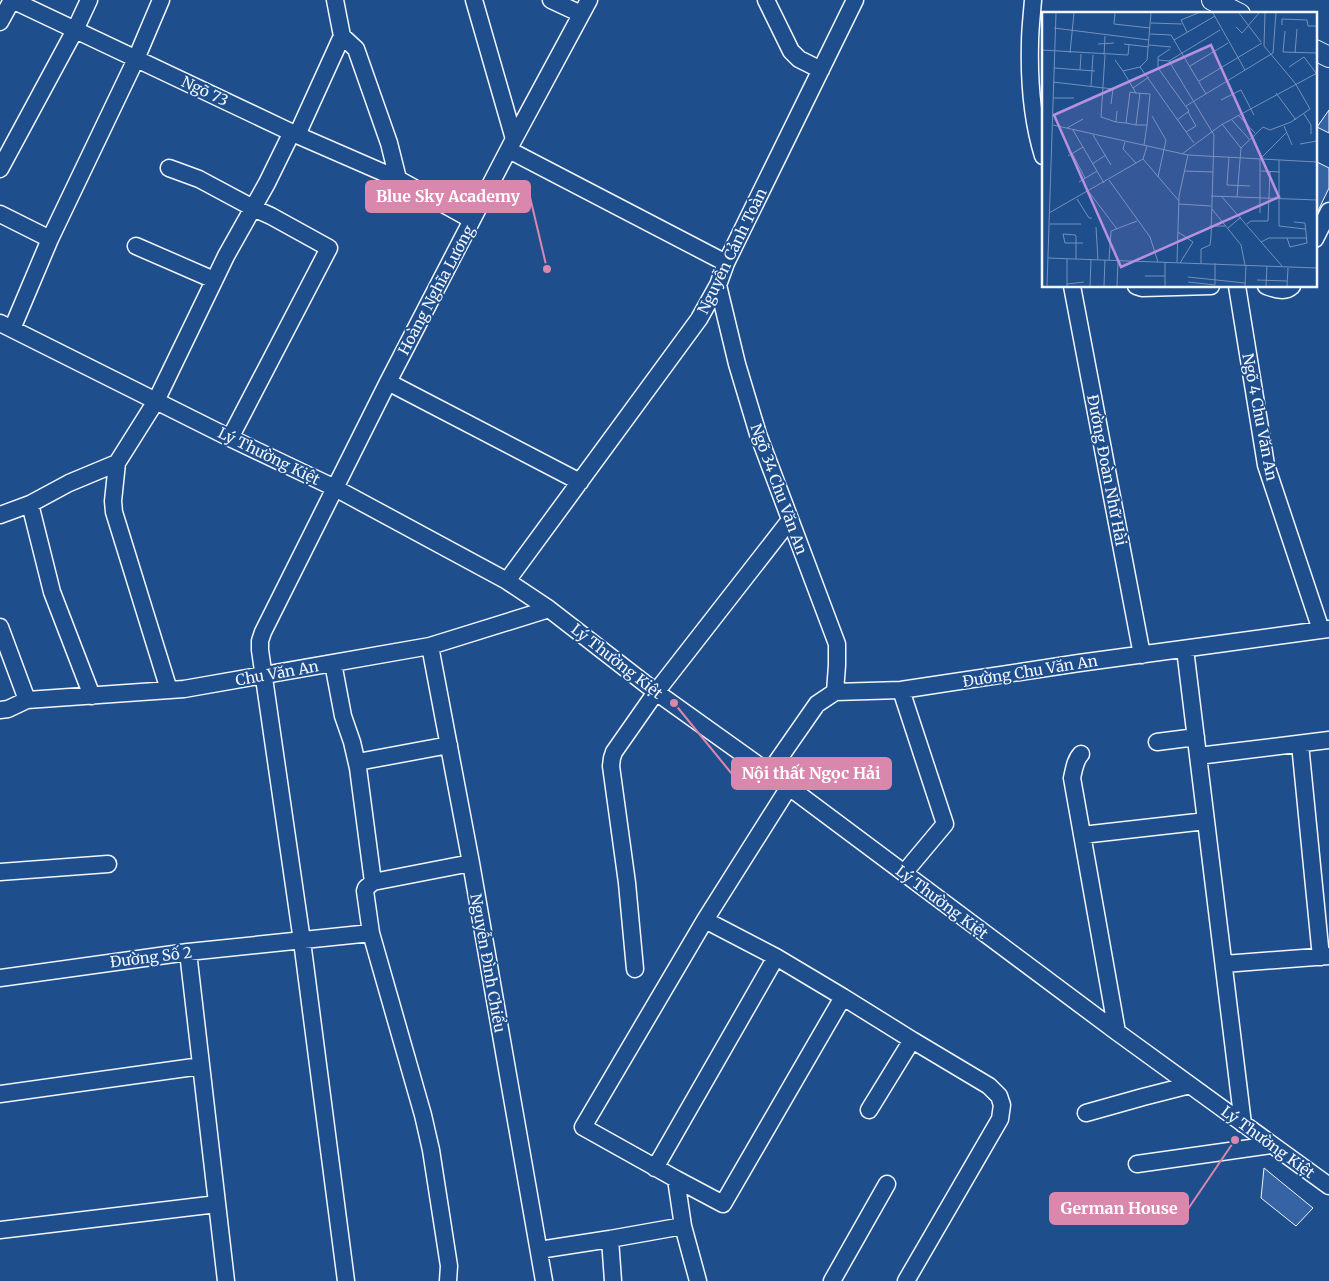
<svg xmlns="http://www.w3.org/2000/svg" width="1329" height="1281" viewBox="0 0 1329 1281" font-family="Merriweather,serif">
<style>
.building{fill:#3563a3;stroke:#f2f6ff}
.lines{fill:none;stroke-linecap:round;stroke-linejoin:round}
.minor-casing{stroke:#f2f6ff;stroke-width:19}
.major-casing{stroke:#f2f6ff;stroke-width:22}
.minor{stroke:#1f4e8c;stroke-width:16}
.major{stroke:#1f4e8c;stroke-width:20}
.labels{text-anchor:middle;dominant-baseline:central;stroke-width:4;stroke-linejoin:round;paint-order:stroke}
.street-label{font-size:15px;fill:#f2f6ff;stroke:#1f4e8c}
.inset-road{fill:none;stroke:#7391ba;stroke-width:1}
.view{fill:#b691df;fill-opacity:0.15;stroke:#b691df;stroke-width:2.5}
.inset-edge{fill:none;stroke:#f2f6ff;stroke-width:2.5}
.leader{fill:none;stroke:#da87ad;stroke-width:2}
.callout-dot{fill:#da87ad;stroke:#1f4e8c;stroke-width:2}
.callout{fill:#da87ad;stroke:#da87ad;stroke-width:2}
.callout-label{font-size:16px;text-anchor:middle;font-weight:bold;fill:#fff}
</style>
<rect width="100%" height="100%" fill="#1f4e8c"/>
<path class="building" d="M1329 110V133L1317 127Z
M1315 161 1329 168V188L1315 217Z
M1264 1168 1313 1208 1296 1226 1261 1198Z"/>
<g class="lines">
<g class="minor-casing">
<path id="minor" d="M12 0 297 135 398 179 472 220
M335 0 342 36 356 49 389 143 398 179
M474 0 514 139
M551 0 581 14
M766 0 791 51 799 59 821 70
M1033 0C1032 14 1030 29 1030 43 1029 80 1032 120 1043 156
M0 22 12 0
M297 135 342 36
M509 150 726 263
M169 168 199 179 253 208 271 216 329 248 230 438
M0 169 75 30 89 0
M0 214 50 239
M1315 239 1329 211
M136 246 214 280
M718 285 737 364 758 434 837 644V665L835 692
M1072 286 1142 655
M1136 286 1142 288 1211 286
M1237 286 1266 465 1321 630
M1266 286C1275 289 1285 293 1292 286
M0 323 230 438 335 488 507 581 549 609 656 692 789 787 1117 1032 1329 1186
M12 329 50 239 136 59 161 0
M388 382 580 482
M117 463 113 501 114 512 169 690
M30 504 52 592 92 696
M0 515 30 504 69 483 117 463 156 401 226 256 267 183 292 132
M507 581 699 319 718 285 726 263 855 0
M0 627 27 700
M430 646 471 863 544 1281
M1185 649 1243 1124
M333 663 343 716 352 742 358 768
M901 690 945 824 904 873
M0 710 8 709 27 700 184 689 430 646 549 609
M1157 742 1196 737
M1300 744 1321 957
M1081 754C1075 760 1074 770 1072 778L1117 1032
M1198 756 1329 740
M769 773 817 704 835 692 901 690 1079 663 1329 629
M1082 835 1206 821
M0 872 108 864
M373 882 358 768 359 764 363 761 449 745
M705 920 789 787
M188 952 226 1281
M1224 964 1329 956
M635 969 627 883 611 766 612 758 614 752 656 692 790 520
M0 978 188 952 371 933
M843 997 912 1040 869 1110
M0 1094 201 1066
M1086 1113 1143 1097 1190 1085
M1137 1164 1272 1145
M655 1168 776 957 705 920 583 1127 676 1179 683 1226
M676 1179 723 1204 843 997 776 957
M0 1230 217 1204
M610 1239 613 1281
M539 1250 610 1239 683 1226 698 1281
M346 1281 302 941 260 650V641L263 632 388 382 514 139 589 0
M448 1281 449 1266 431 1150 423 1115 371 933 365 891 366 888 373 882 471 863
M832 1281 887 1184
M906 1281 1000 1119 1002 1105 999 1096 989 1086 912 1040"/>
</g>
<g class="major-casing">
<path id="major" d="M1212 0 1240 14
M1315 50 1329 57"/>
</g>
<use href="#minor" class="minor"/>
<use href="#major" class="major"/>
</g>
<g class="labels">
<g class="street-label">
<text transform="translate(205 91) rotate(25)">Ngõ 73</text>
<text transform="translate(732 251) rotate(-64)">Nguyễn Cảnh Toàn</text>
<text transform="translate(436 290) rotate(-62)">Hoàng Nghĩa Lương</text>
<text transform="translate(1260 417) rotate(79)">Ngõ 4 Chu Văn An</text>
<text transform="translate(269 456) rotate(26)">Lý Thường Kiệt</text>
<text transform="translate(1107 470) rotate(79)">Đường Đoàn Nhữ Hài</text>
<text transform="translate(779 489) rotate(70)">Ngõ 34 Chu Văn An</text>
<text transform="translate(617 661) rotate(38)">Lý Thường Kiệt</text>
<text transform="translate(1030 671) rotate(-9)">Đường Chu Văn An</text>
<text transform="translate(277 673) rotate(-10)">Chu Văn An</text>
<text transform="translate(942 902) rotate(37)">Lý Thường Kiệt</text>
<text transform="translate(151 957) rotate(-7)">Đường Số 2</text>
<text transform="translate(488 963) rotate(80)">Nguyễn Đình Chiểu</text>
<text transform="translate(1268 1142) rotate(36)">Lý Thường Kiệt</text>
</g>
</g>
<g transform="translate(1042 12)">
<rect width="275" height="275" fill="#1f4e8c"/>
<path class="inset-road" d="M73 1 72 12 108 16M109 1 105 48 98 55 152 131M171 1 203 58M197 1 219 30M109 11 140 12M240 13V7L265 8 266 14H275M194 15 200 21 217 1M12 16 107 28M243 19 241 40 275 41M145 20 139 8 156 1M108 22 129 23 164 82M132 28 173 4M56 32 72 31M82 32 107 35M107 33 129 35M128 37 116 45V56L147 99 135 108M0 38 86 43 87 33M28 41 32 1M253 41 255 17M62 43 63 24M63 43 59 105 74 110M73 48 81 59 98 55M116 48 127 49 178 18M127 49 172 123 169 225 168 233 159 237V251M148 54 186 31M247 55 262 45 274 61M12 56 53 59M38 58 39 42M81 59 91 76 107 65M157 69 220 31M11 70 71 77 69 92M49 74 51 43M91 76 94 81 108 82 105 113H94L98 81M234 81 254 108M11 86H32M179 88 199 78 212 103M144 94 231 41 234 1M75 99 74 110 84 111M262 102 269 113V122M110 104 124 128 116 165M197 104 213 121M190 108 207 127M180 112 199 136M11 113 146 143 275 150M94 113 84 111 88 80 94 81M242 114 250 133M25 116 41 107M31 118 62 171M144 120 154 114 146 100M51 123 69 153M83 130 81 137 94 151M258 132 275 129M102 133 105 113M30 141 43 166M140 142 179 113 275 61M26 144 41 135M187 145 185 173 208 174M101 147 137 189M218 147 245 120M237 148V214L263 217M50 152 64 143M143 159 171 160M219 159 238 160M67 168 108 225 116 250M37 170 55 159M47 180 75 217M169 184 275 188M180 185 240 254M195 185 199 136 221 115 228 118 249 110 268 97 253 71 222 34 223 1M35 187 47 206H50M137 192 169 194M170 197 199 233 203 253M7 201 101 147 105 134M218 201V147M8 212H39M205 212 209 209H226L228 160M167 214H183M54 215 56 248M186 216 199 205M136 220 151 230 138 251M245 226 248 235 265 231 263 211 252 210M219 230 227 226H264M6 246 275 256M34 247V224L33 223 21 222 23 231H41M67 248 69 219 95 209M135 250 137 184 146 143M103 264H123M146 265 203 271M215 268 245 269M146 270 173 273M25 272 42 270M173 273V251M5 274 14 1M25 274V247M48 274 49 248M62 274 63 248M75 274 76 249M123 274V250M203 274 204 253M224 274 225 254M245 274 246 256"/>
<path class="view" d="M169 33 237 185 79 255 12 103Z"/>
<rect width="275" height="275" class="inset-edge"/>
</g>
<path class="leader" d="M547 269L530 197M674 703L732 774M1235 1140L1188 1209"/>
<g class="callout-dot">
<circle cx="547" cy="269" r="5"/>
<circle cx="674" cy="703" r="5"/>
<circle cx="1235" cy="1140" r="5"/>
</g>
<g class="callout">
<rect x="366" y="181" width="164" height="31" rx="5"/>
<rect x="732" y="758" width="159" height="31" rx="5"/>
<rect x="1050" y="1193" width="138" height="31" rx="5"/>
</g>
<g class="callout-label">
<text x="448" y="202">Blue Sky Academy</text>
<text x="811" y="779">Nội thất Ngọc Hải</text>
<text x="1119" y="1214">German House</text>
</g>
</svg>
